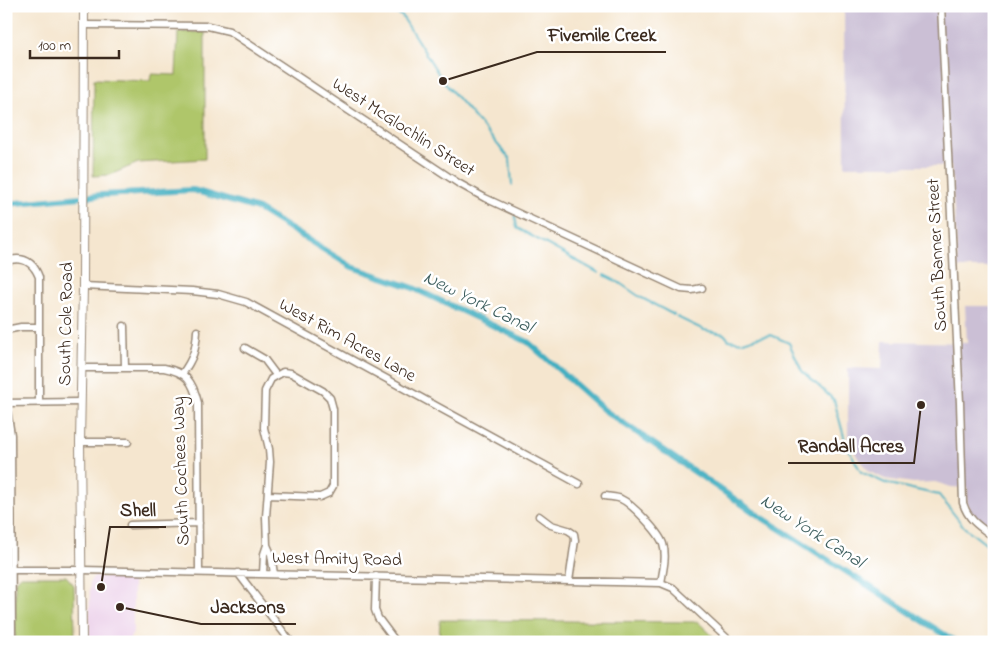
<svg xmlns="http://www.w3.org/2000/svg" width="1000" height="648" viewBox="0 0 1000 648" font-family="'Indie Flower',sans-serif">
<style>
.built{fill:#ecd1ea}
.industrial{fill:#cbbfd5}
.green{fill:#afc66b;stroke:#757844}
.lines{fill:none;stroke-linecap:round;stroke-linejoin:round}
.stream{stroke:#43afc1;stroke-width:2}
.canal{stroke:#43afc1;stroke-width:6}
.minor-casing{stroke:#988876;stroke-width:9}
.major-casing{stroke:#988876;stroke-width:10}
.minor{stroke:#fff;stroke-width:6}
.major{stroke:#fff;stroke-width:8}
.labels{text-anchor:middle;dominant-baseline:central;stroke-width:5;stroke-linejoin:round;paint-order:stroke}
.street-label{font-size:18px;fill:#3b2a1e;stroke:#fff}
.water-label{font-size:19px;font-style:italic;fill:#3e5f5f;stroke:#fff}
.leader{fill:none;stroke:#3b2a1e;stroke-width:2}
.callout-dot{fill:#3b2a1e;stroke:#fff;stroke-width:2}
.callout-label{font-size:19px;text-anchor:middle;font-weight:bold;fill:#3b2a1e;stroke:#fff;stroke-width:5;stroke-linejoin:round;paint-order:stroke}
</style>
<rect width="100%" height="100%" fill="#fff"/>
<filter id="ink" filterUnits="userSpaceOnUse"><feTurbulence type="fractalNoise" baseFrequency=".02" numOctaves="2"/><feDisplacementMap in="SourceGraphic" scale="10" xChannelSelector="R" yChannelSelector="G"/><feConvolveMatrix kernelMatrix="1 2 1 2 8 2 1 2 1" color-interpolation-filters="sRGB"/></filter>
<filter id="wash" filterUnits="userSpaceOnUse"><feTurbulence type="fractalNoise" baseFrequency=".0096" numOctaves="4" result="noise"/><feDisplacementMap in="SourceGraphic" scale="20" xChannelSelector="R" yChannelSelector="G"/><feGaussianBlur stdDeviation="1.12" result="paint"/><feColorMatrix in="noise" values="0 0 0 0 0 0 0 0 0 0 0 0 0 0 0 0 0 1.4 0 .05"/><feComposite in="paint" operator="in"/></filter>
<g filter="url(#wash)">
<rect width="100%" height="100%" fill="#f5e6cf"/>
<path class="built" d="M93 577H133V633L128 642H89L90 582Z"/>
<path class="industrial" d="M844 6H994V268H958L951 166H845Z
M965 306H994V533L978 520 970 511 967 502V488L951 487 935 482 914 483 885 479 870 472 859 460 848 440V368L882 369 883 341 967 343Z"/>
<path class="green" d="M178 32H205V159L138 163 110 175 93 176 94 79 150 81 151 74 176 75Z
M20 576H66L74 585 75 642H15V581Z
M440 620 698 622 719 642H439Z"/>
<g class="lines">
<path class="stream" d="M380 6 402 16 443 81 510 159 512 185
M515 216 517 228 599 273
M604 275 618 282 640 297 674 315
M677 317 704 330 724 334 729 340 743 342 759 337 771 335 789 343 802 371 834 400 846 444 861 472 885 483 939 495 964 527 992 549 994 559"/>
<path class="canal" d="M6 204 102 195 193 190 258 209 352 267 411 287 528 342 604 410 758 515 956 642"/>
</g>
</g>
<g filter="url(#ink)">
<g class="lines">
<g class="minor-casing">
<path id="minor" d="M941 6 960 403 963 503C968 520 980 527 994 537
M84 25 208 26 229 31 458 183 485 198 681 289 692 290 702 288
M6 261C22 256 33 261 39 277V402
M83 286 192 291 218 294 246 302 579 484
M124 326 125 368
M6 330 21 327H39
M245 348 264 359 276 375
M81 368H164C186 372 193 381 198 403L199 572
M182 374C193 359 196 350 197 331
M6 403 11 435 12 642
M6 403 80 402
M80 442H128
M605 496C610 497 617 497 621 499 632 504 659 532 663 544 667 556 663 570 661 583
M539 516 551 525 568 530 574 534 575 540 569 581
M130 525 199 523
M267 545 266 517 270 462 269 449 264 428 265 391 271 379 283 372 291 373 323 391 330 398 333 409V486L329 493 320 497 268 495
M6 570H82L661 583 673 588 731 642
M238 573 291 642
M263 574 264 554 267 545 271 554 274 574
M376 576 375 610 378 618 396 642"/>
</g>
<g class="major-casing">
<path id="major" d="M82 642 80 442 83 286 84 6"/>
</g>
<use href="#minor" class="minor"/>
<use href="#major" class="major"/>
</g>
</g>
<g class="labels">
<g class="street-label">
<text transform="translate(403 128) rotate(33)">West McGlochlin Street</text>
<text transform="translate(938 255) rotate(-93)">South Banner Street</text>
<text transform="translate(67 324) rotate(-89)">South Cole Road</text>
<text transform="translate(347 341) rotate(29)">West Rim Acres Lane</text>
<text transform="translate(182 471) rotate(-92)">South Cochees Way</text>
<text transform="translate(337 560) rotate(1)">West Amity Road</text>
</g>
<g class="water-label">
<text transform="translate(478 303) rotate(26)">New York Canal</text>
<text transform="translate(812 532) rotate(33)">New York Canal</text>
</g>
</g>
<path class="leader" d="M443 81L537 52H666M921 405L914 463H788M101 587L110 527H166M120 607L201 624H296"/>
<g class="callout-dot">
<circle cx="443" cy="81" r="5"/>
<circle cx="921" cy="405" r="5"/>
<circle cx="101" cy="587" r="5"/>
<circle cx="120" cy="607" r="5"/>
</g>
<g class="callout-label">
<text x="602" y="41">Fivemile Creek</text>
<text x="851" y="452">Randall Acres</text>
<text x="138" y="516">Shell</text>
<text x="248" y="613">Jacksons</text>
</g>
<rect width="1000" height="648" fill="none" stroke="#fff" stroke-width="25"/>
<path d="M30 50v8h89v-8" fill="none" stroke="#3b2a1e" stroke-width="2.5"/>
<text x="38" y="50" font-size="15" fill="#3b2a1e" stroke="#ffffff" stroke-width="4" paint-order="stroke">100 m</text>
</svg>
